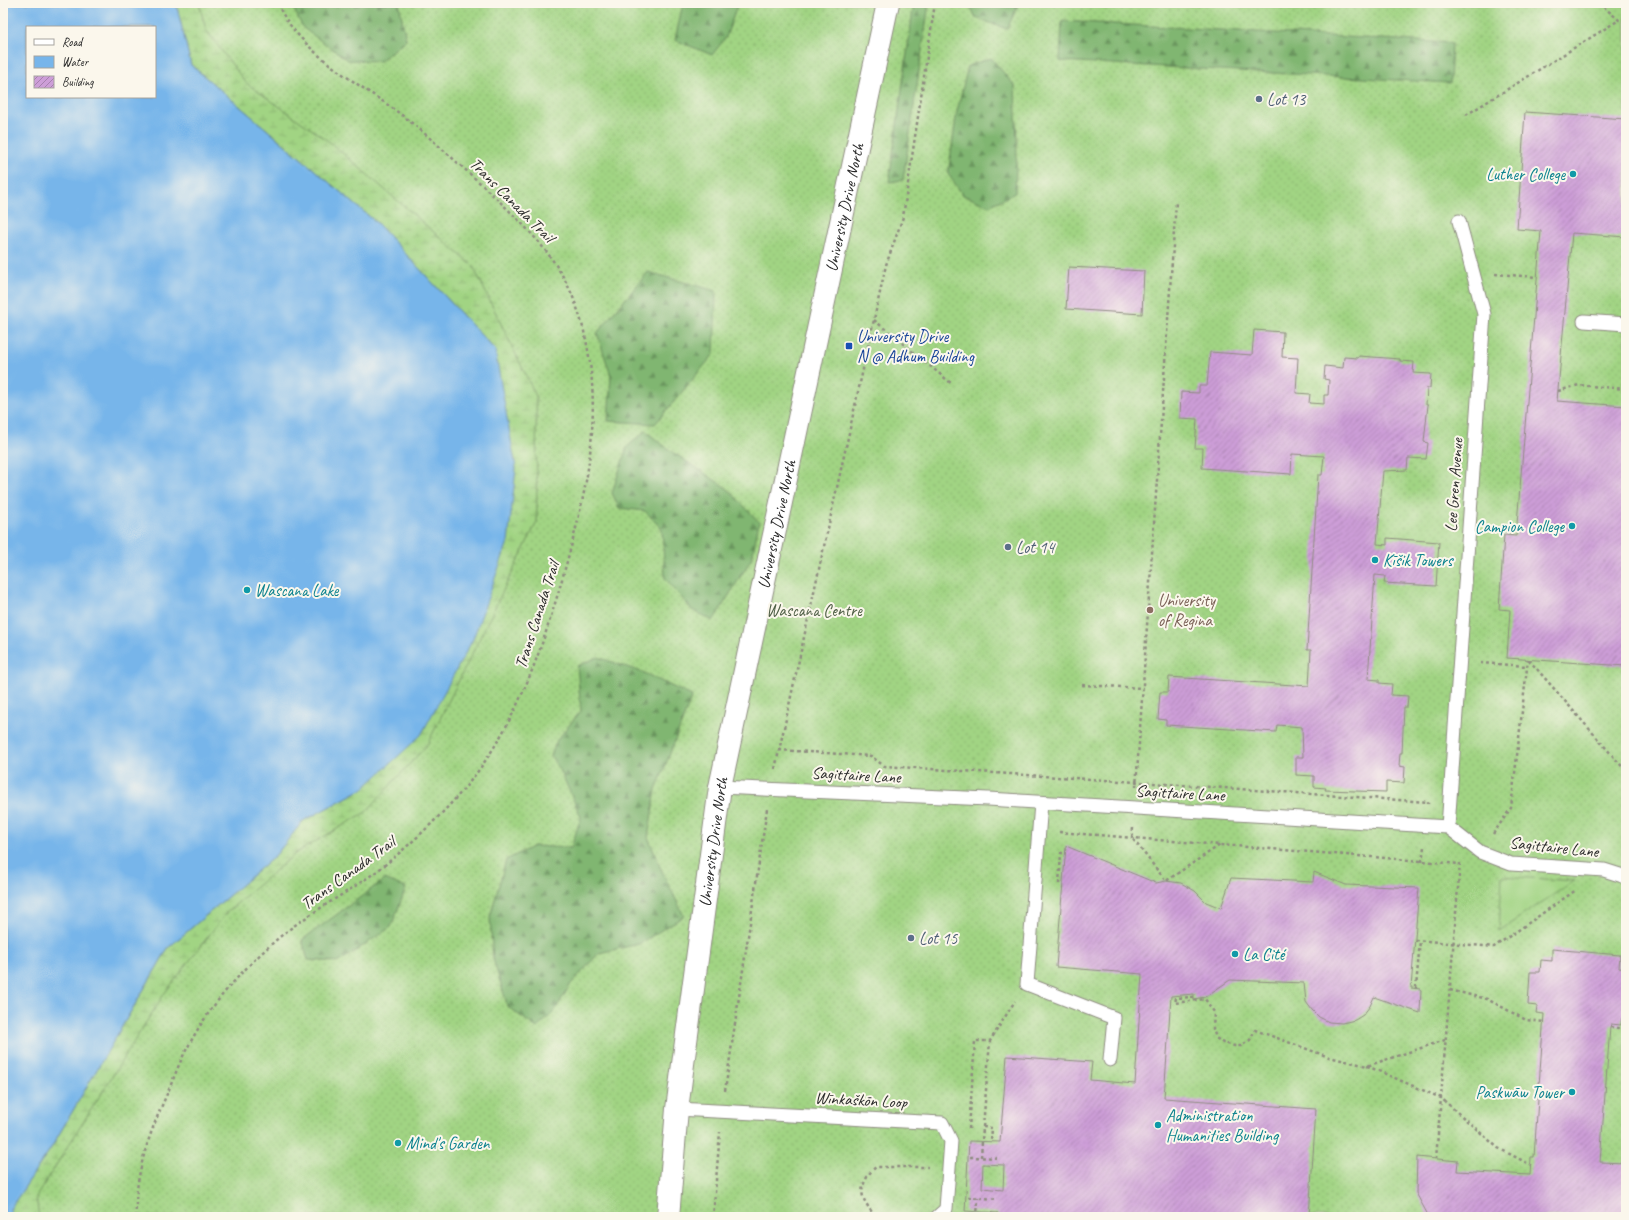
<svg xmlns="http://www.w3.org/2000/svg" width="1629" height="1220" viewBox="0 0 1629 1220" font-family="Caveat,sans-serif">
<style>
.grass{fill:url(#grass-dots);stroke:#668057;fill-rule:evenodd}
.forest{fill:url(#forest-firs);stroke:#56704e}
.wetland{fill:url(#wetland-marsh);stroke:#668057}
.garden{fill:#a1d483;stroke:#668057}
.water{fill:#77b5ea;stroke:#51708a;fill-rule:evenodd}
.building{fill:url(#building-hatch);fill-rule:evenodd}
.lines{fill:none;stroke-linecap:round;stroke-linejoin:round}
.lane-casing{stroke:#8e8c80;stroke-width:15}
.street-casing{stroke:#8e8c80;stroke-width:24}
.path{stroke:#8e8c80;stroke-width:2.5;stroke-dasharray:3 3;stroke-linecap:butt}
.lane{stroke:#fff;stroke-width:13}
.street{stroke:#fff;stroke-width:22}
.service-dot{fill:#5c6f8a;stroke:#fbf7ec;stroke-width:1.5}
.culture-dot{fill:#0f9aa8;stroke:#fbf7ec;stroke-width:1.5}
.transit-dot{fill:#1a4fb4;stroke:#fbf7ec;stroke-width:1.5}
.education-dot{fill:#8d6e63;stroke:#fbf7ec;stroke-width:1.5}
.labels{text-anchor:middle;dominant-baseline:central;stroke-width:4;stroke-linejoin:round;paint-order:stroke}
.service-label{font-size:17px;fill:#4e5e75;stroke:#fbf7ec;text-anchor:start}
.culture-label{font-size:17px;fill:#0d838f;stroke:#fbf7ec;text-anchor:start}
.street-label{font-size:17px;fill:#2b2b2b;stroke:#fbf7ec}
.transit-label{font-size:17px;fill:#164399;stroke:#fbf7ec;text-anchor:start}
.education-label{font-size:17px;fill:#785e54;stroke:#fbf7ec;text-anchor:start}
.park-label{font-size:17px;fill:#4e5e45;stroke:#fbf7ec}
</style>
<defs>
<pattern id="grass-dots" width="8" height="8" patternUnits="userSpaceOnUse"><rect width="8" height="8" fill="#a1d483"/><path d="M2 2h.1M6 6h.1" fill="none" stroke="#8bb671" stroke-width="1.8" stroke-linecap="round"/></pattern>
<pattern id="forest-firs" width="22" height="20" patternUnits="userSpaceOnUse"><rect width="22" height="20" fill="#80b671"/><path d="M5 1l3.5 6h-7zM16 11l3.5 6h-7z" fill="#69945d"/></pattern>
<pattern id="wetland-marsh" width="20" height="14" patternUnits="userSpaceOnUse"><rect width="20" height="14" fill="#a1d483"/><path d="M1 5h8M5 5V1M11 12h8M15 12V8" fill="none" stroke="#8bb671"/></pattern>
<pattern id="building-hatch" width="6" height="6" patternUnits="userSpaceOnUse"><rect width="6" height="6" fill="#cd9ed8"/><path d="M-1 1l2-2M0 6l6-6M5 7l2-2" fill="none" stroke="#a781af"/></pattern>
</defs>
<rect width="100%" height="100%" fill="#fbf7ec"/>
<filter id="ink" filterUnits="userSpaceOnUse"><feTurbulence type="fractalNoise" baseFrequency=".025" numOctaves="2"/><feDisplacementMap in="SourceGraphic" scale="8" xChannelSelector="R" yChannelSelector="G"/><feConvolveMatrix kernelMatrix="1 2 1 2 8 2 1 2 1" color-interpolation-filters="sRGB"/></filter>
<filter id="wash" filterUnits="userSpaceOnUse"><feTurbulence type="fractalNoise" baseFrequency=".012" numOctaves="4" result="noise"/><feDisplacementMap in="SourceGraphic" scale="16" xChannelSelector="R" yChannelSelector="G"/><feGaussianBlur stdDeviation="0.9" result="paint"/><feColorMatrix in="noise" values="0 0 0 0 0 0 0 0 0 0 0 0 0 0 0 0 0 1.4 0 .05"/><feComposite in="paint" operator="in"/></filter>
<g filter="url(#wash)">
<rect width="100%" height="100%" fill="#f1ecd5"/>
<path class="grass" d="M3 3H1626V1217H3ZM27 27H155V97H27Z"/>
<path class="forest" d="M291 3H399L406 40 380 61 348 60 303 28Z
M683 3H738L726 37 712 55 675 40Z
M914 3H929L903 180 889 182Z
M969 3H1019L1007 29 976 18Z
M1062 21 1452 43 1450 83 1060 61Z
M991 58 1015 86 1017 144 1015 193 989 206 963 195 948 174 957 111 968 66Z
M648 272 716 291 714 354 655 424 608 421 611 376 597 333Z
M645 431 671 451 728 489 759 522 752 558 713 621 692 610 665 578 662 529 645 511 619 508 612 493 627 447Z
M598 657 644 673 692 696 656 790 648 837 660 867 684 916 639 944 599 953 570 985 554 1012 537 1028 508 1007 493 959 490 917 506 860 534 846 571 848 581 817 561 772 551 756 557 740 581 711 577 666Z
M385 879 406 888 391 927 339 962 308 960 302 940Z"/>
<path class="wetland" d="M176 3H199L206 30 246 83 331 143 473 266 536 396 537 522 427 745 366 812 296 853 227 912 164 994 36 1197 39 1217H12L10 1209 51 1148 168 948 275 856 303 821 364 788 495 350 377 223 191 65Z"/>
<path class="garden" d="M1502 876 1574 881 1499 931Z"/>
<path class="water" d="M3 3H176L191 65 377 223 495 350 516 468 508 542 473 639 421 735 364 788 303 821 275 856 168 948 51 1148 10 1209 12 1217H3ZM27 27H155V97H27Z"/>
<g id="blocks">
<path class="building" d="M1525 112 1626 119V237L1572 233 1557 401 1626 406V666L1507 658 1510 610 1499 609 1504 535 1516 536 1541 231 1517 229Z
M1069 267 1144 271 1142 314 1066 309Z
M1254 330 1283 332 1282 357 1298 358 1296 393 1310 394 1309 403 1324 404V395H1328L1329 380 1324 379 1325 366 1343 368 1344 357 1358 358 1359 356 1400 359V361L1414 362 1413 373 1431 374 1430 388H1427L1426 405H1428L1424 442 1428 443 1426 459 1408 458 1407 470 1383 471 1377 544 1387 545V538L1439 542 1436 586 1384 583 1385 576 1375 575 1368 679 1379 680V683L1392 684 1391 695 1408 696 1407 707H1404L1402 753H1400L1399 766 1405 767 1404 783 1386 782V792L1325 790 1326 788 1314 787V776L1296 775V757H1303L1302 727 1277 725 1276 732 1166 725V720L1158 719 1160 692H1168L1169 677 1309 686 1311 650H1307L1318 475H1322L1324 456 1292 454 1291 474 1202 468 1203 448H1195L1197 419 1180 418 1181 392 1199 393V386H1207L1210 352 1252 355Z
M1066 846 1156 883 1166 881 1181 883 1195 891 1206 902 1221 908 1231 878 1313 882 1314 872 1346 885 1419 888 1411 988 1421 989 1420 1013 1374 997 1370 1006 1363 1015 1355 1020 1342 1023 1329 1022 1319 1017 1312 1010 1306 1002 1304 983 1230 980 1205 997 1194 999V994L1171 996 1164 1098 1316 1109 1309 1217H998V1213L965 1211 969 1141 1000 1142 1007 1056 1092 1062 1090 1080 1135 1084 1142 974 1056 967ZM983 1164 1004 1165 1003 1190 982 1188Z
M1552 949 1620 955 1619 968 1626 969V1019L1622 1018 1621 1025 1611 1024 1610 1027 1600 1162 1626 1163V1217H1429L1416 1193 1417 1157 1458 1161 1457 1171 1530 1175 1531 1157H1534L1544 1014 1536 1013 1537 1006 1528 1005 1530 972H1540L1541 960 1552 961Z"/>
</g>
</g>
<g filter="url(#ink)">
<use href="#blocks" fill-opacity="0" stroke="#8e8c80" stroke-width="1"/>
<g class="lines">
<g class="lane-casing">
<path id="lane" d="M1584 321 1626 324
M720 787 988 799 1448 827 1480 852 1511 864 1604 870 1626 877
M1041 803 1027 984 1114 1018 1110 1060
M1448 827 1484 314 1459 221
M677 1109 942 1123 951 1141 946 1209 937 1217"/>
</g>
<g class="street-casing">
<g id="street">
<path id="s1" d="M668 1217 677 1109 720 787 888 3"/>
</g>
</g>
<path class="path" d="M1599 3 1619 20 1626 21
M1466 115 1619 20
M1495 274 1537 277
M874 320 952 384
M1558 391 1579 385 1626 389
M1529 660 1626 771
M1480 663 1527 666
M1082 685 1143 688
M779 750 871 756 884 766 1137 782 1428 802V804
M775 769 886 265 903 217 935 3
M1136 787 1176 202
M1133 828 1132 838 1166 881 1220 845
M1059 832 1459 864
M1493 834 1511 808 1528 659
M1422 862 1424 847
M1059 884 1061 853H1065
M1415 940 1494 947 1576 890
M1416 988 1420 940
M1450 990 1487 999 1526 1020 1544 1022
M1194 997 1176 998 1175 1003 1205 999 1214 1012 1213 1029 1216 1038 1223 1043 1235 1046H1241L1250 1040 1255 1030 1329 1057 1367 1066 1445 1040
M1610 1027 1626 1029
M1367 1066 1441 1098 1498 1148 1531 1165
M725 1091 767 809
M983 1127 990 1041
M969 1129 975 1041H990L1015 1001
M970 1157 1000 1158
M981 1157 983 1127 992 1128 991 1141
M1436 1159 1460 863
M968 1197 998 1199
M136 1217C134 1174 150 1132 167 1094 174 1078 180 1060 189 1045 209 1006 242 970 275 941 307 913 347 894 381 868 410 845 438 819 463 790 522 721 549 629 572 543 593 466 604 383 576 305 558 254 518 219 479 182 453 159 427 134 399 113 356 81 301 54 277 3
M713 1217 720 1132
M875 1217C866 1202 857 1196 866 1179 869 1174 871 1171 876 1167H928
M977 1217 978 1198
M985 1217 986 1212"/>
<use href="#lane" class="lane"/>
<use href="#street" class="street"/>
</g>
</g>
<g class="service-dot">
<circle cx="1259" cy="99" r="4"/>
<circle cx="1008" cy="547" r="4"/>
<circle cx="911" cy="938" r="4"/>
</g>
<g class="culture-dot">
<circle cx="1573" cy="174" r="4"/>
<circle cx="1572" cy="526" r="4"/>
<circle cx="1375" cy="560" r="4"/>
<circle cx="247" cy="590" r="4"/>
<circle cx="1235" cy="954" r="4"/>
<circle cx="1572" cy="1092" r="4"/>
<circle cx="1158" cy="1125" r="4"/>
<circle cx="398" cy="1143" r="4"/>
</g>
<rect class="transit-dot" x="845" y="342" width="8" height="8" rx="2"/>
<circle class="education-dot" cx="1150" cy="610" r="4"/>
<g class="labels">
<g class="service-label">
<text x="1267" y="99">Lot 13</text>
<text x="1016" y="547">Lot 14</text>
<text x="919" y="938">Lot 15</text>
</g>
<g class="culture-label">
<text x="1565" y="174" text-anchor="end">Luther College</text>
<text x="1564" y="526" text-anchor="end">Campion College</text>
<text x="1383" y="560">Kīšik Towers</text>
<text x="255" y="590">Wascana Lake</text>
<text x="1243" y="954">La Cité</text>
<text x="1564" y="1092" text-anchor="end">Paskwāw Tower</text>
<text x="1166" y="1115">Administration<tspan x="1166" dy="20">Humanities Building</tspan></text>
<text x="406" y="1143">Mind's Garden</text>
</g>
<g class="street-label">
<text transform="translate(512 200) rotate(45)">Trans Canada Trail</text>
<text stroke="none"><textPath href="#s1" startOffset="1026">University Drive North</textPath></text>
<text transform="translate(1454 485) rotate(-86)">Lee Gren Avenue</text>
<text stroke="none"><textPath href="#s1" startOffset="702">University Drive North</textPath></text>
<text transform="translate(537 615) rotate(-72)">Trans Canada Trail</text>
<text transform="translate(856 775) rotate(3)">Sagittaire Lane</text>
<text transform="translate(1180 793) rotate(3)">Sagittaire Lane</text>
<text stroke="none"><textPath href="#s1" startOffset="378">University Drive North</textPath></text>
<text transform="translate(1554 847) rotate(6)">Sagittaire Lane</text>
<text transform="translate(348 873) rotate(-36)">Trans Canada Trail</text>
<text transform="translate(861 1100) rotate(3)">Wīnkaškōn Loop</text>
</g>
<g class="transit-label">
<text x="857" y="336">University Drive<tspan x="857" dy="20">N @ Adhum Building</tspan></text>
</g>
<g class="education-label">
<text x="1158" y="600">University<tspan x="1158" dy="20">of Regina</tspan></text>
</g>
<g class="park-label">
<text x="814" y="610">Wascana Centre</text>
</g>
</g>
<rect width="1629" height="1220" fill="none" stroke="#fbf7ec" stroke-width="16"/>
<rect x="26" y="26" width="130" height="72" fill="#fbf7ec" stroke="#a8a59f"/>
<rect x="34" y="39" width="20" height="6" fill="#ffffff" stroke="#a8a59f"/>
<text x="62" y="46" font-size="12" fill="#2b2b2b">Road</text>
<rect x="34" y="56" width="20" height="12" fill="#77b5ea" stroke="#a8a59f"/>
<text x="62" y="66" font-size="12" fill="#2b2b2b">Water</text>
<rect x="34" y="76" width="20" height="12" fill="url(#building-hatch)" stroke="#a8a59f"/>
<text x="62" y="86" font-size="12" fill="#2b2b2b">Building</text>
</svg>
